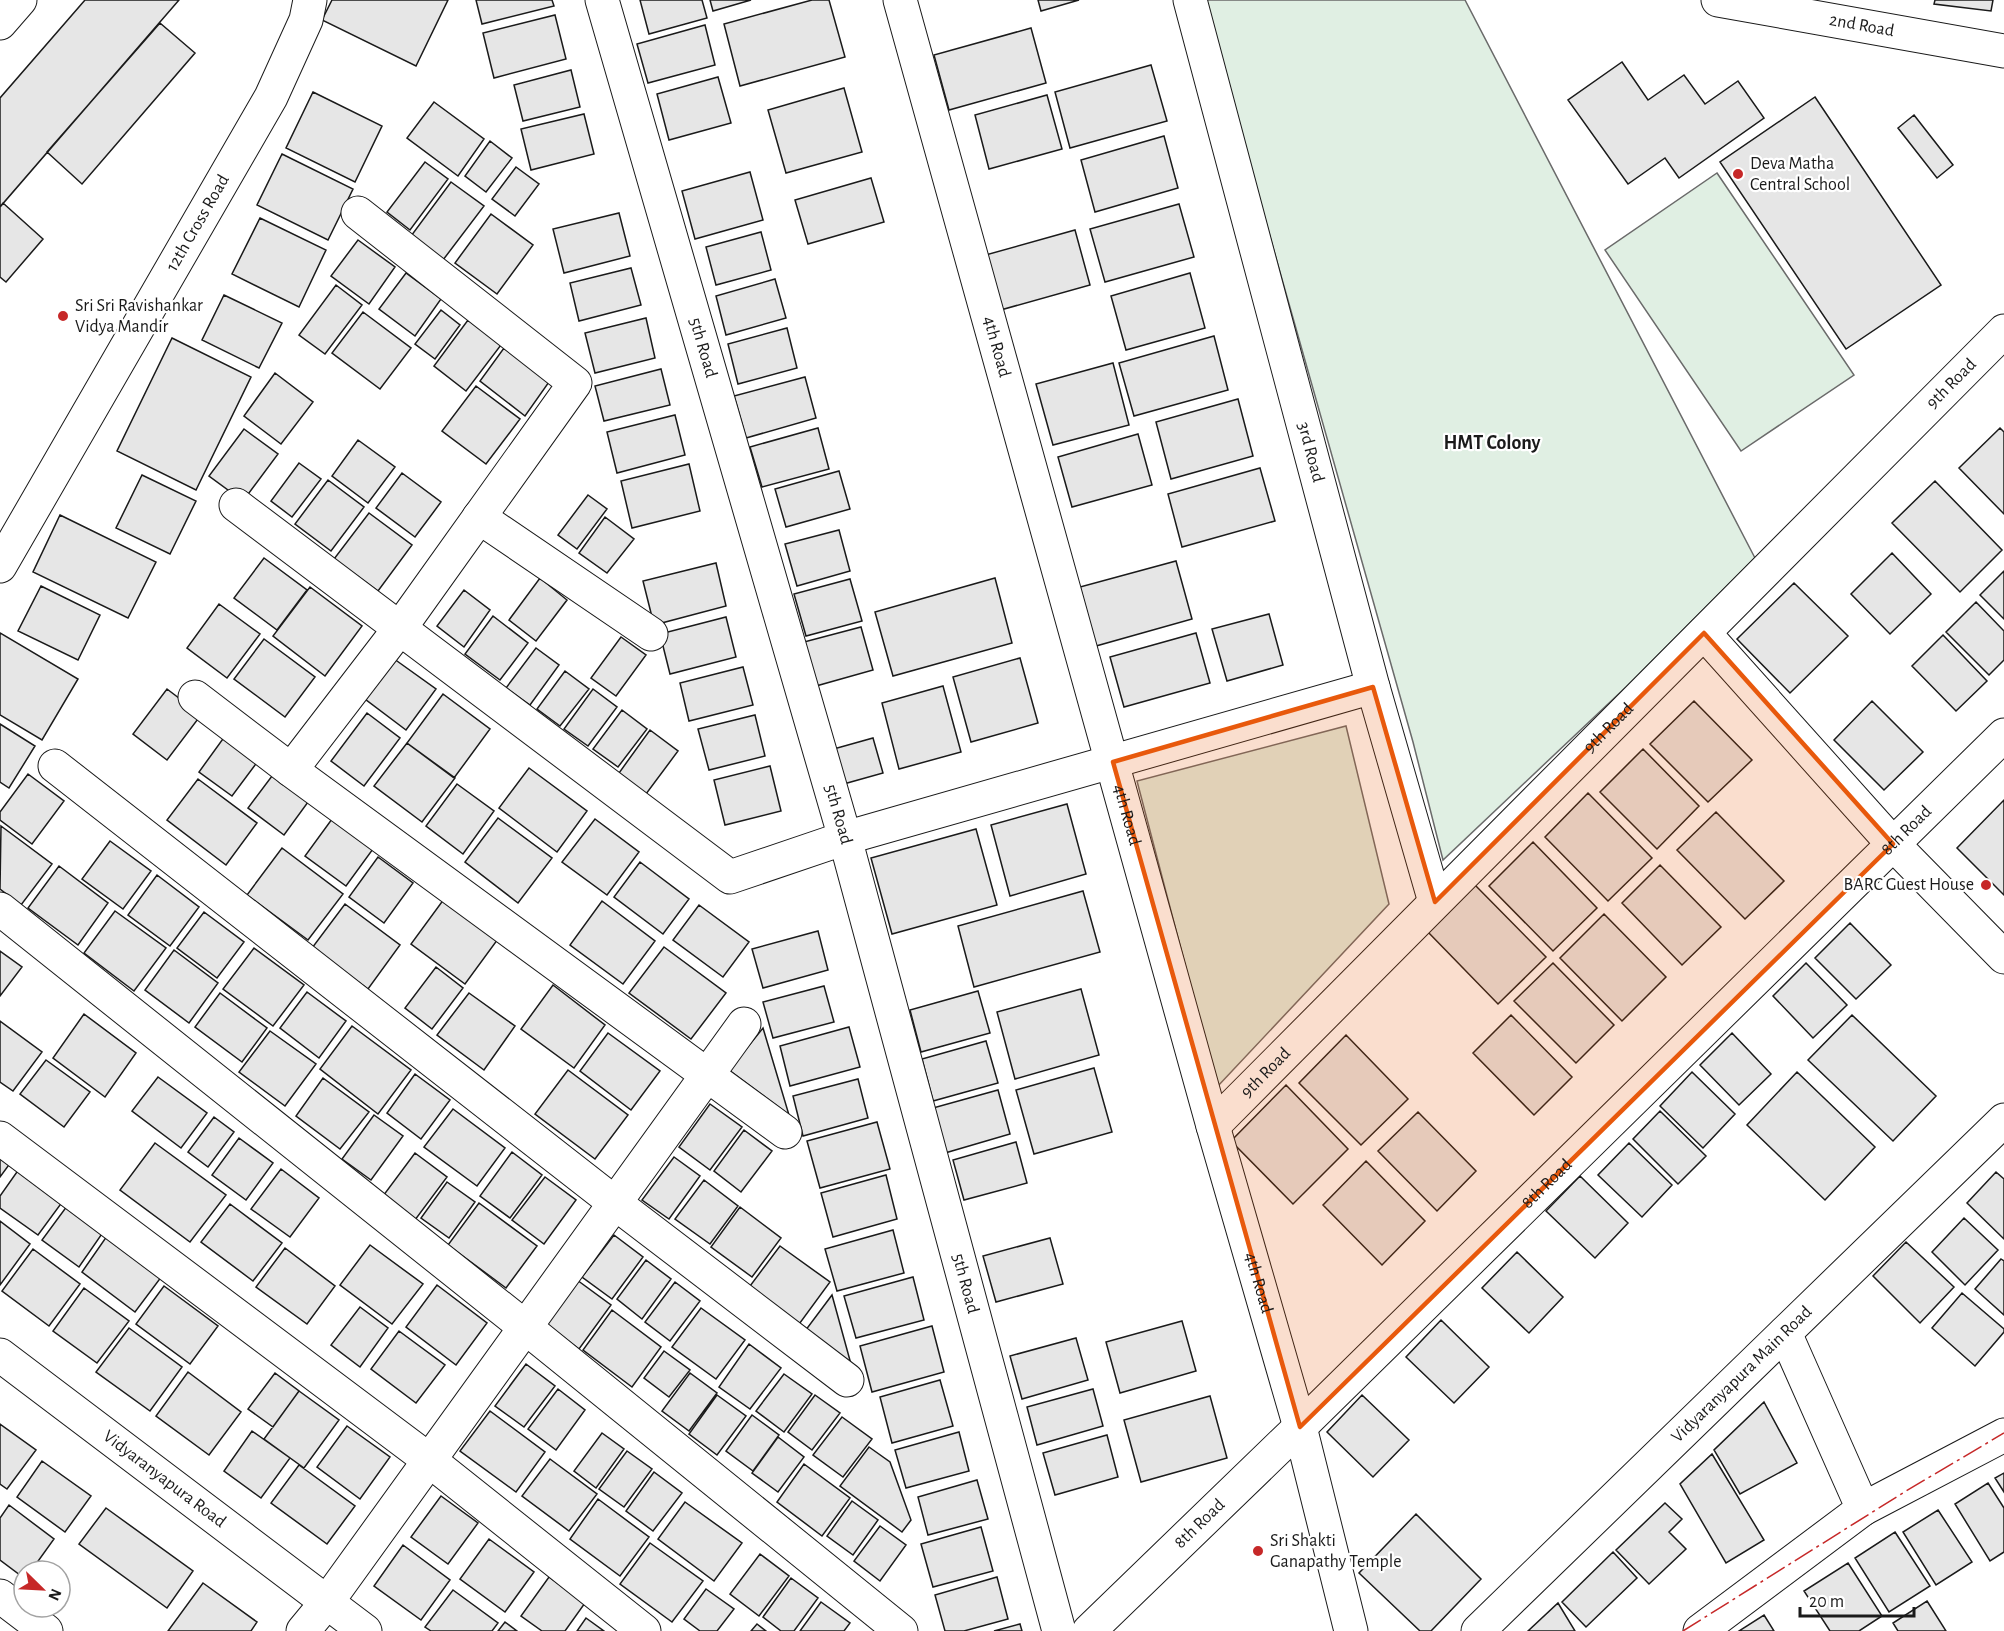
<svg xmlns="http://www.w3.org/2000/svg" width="2004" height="1631" viewBox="0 0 2004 1631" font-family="'Alegreya Sans',sans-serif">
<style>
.green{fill:#e0efe3;stroke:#6a6a6a;stroke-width:1.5}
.building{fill:#e6e6e6;stroke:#1a1a1a;stroke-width:1.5}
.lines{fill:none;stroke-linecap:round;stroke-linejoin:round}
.street-casing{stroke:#1a1a1a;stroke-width:35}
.secondary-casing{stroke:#1a1a1a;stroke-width:35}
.street{stroke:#fff;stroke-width:33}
.secondary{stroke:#fff;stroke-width:33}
.power{stroke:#c62828;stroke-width:1.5;stroke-dasharray:21 4.5 3 4.5;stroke-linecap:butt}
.marked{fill:#e8590c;fill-opacity:0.2;stroke:#e8590c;stroke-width:4.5;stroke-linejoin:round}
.poi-dot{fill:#c62828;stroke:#fff;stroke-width:2}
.labels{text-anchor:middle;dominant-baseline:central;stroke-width:4.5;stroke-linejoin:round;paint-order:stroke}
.street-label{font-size:18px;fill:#1a1a1a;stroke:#fff}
.poi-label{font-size:18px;fill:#1a1a1a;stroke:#fff;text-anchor:start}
.neighbourhood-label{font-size:20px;font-weight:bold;fill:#1a1a1a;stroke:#fff}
</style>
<rect width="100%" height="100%" fill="#fff"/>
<path class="green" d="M1203 0H1465L1755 558 1626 687 1443 860 1413 742Z
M1717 173 1854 375 1741 451 1605 250Z
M1346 726 1389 904 1217 1087 1137 781Z"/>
<path class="building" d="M85 0H179L0 207V98Z
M332 0H448L416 66 322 20Z
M476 0H552L554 6 482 24Z
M640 0H702L707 18 649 34Z
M710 0H751L713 11Z
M812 0H829L845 57 740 86 724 24Z
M1038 0H1079L1041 11Z
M1935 0H1993L1991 11 1934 4Z
M555 15 566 59 494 78 483 33Z
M160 23 195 53 82 184 47 152Z
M705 25 715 65 648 83 637 44Z
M1031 28 1046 83 949 110 934 55Z
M1622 62 1648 100 1684 75 1705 104 1738 81 1764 118 1679 178 1665 158 1628 184 1568 100Z
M1151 65 1167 121 1070 148 1055 92Z
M571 70 580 107 523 121 514 85Z
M718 77 731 123 669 140 657 94Z
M844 88 862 152 786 173 768 110Z
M313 92 382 126 355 182 286 148Z
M1047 95 1062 149 989 169 975 115Z
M1815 97 1941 285 1846 349 1720 162Z
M434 102 484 139 458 176 407 138Z
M584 114 594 154 531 170 521 129Z
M1914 115 1953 165 1937 178 1898 128Z
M1164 136 1178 188 1095 212 1081 160Z
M490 141 512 158 486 192 465 176Z
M282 154 353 189 328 240 257 205Z
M425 162 448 179 410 230 387 212Z
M516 167 539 184 515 216 492 199Z
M750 172 763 220 695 239 682 191Z
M871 178 884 222 808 244 795 200Z
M451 182 484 206 443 260 411 236Z
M3 203 43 239 6 282 0 277V207Z
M1179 204 1194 257 1105 282 1090 229Z
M619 213 630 256 564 273 553 229Z
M491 214 533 245 497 294 455 263Z
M260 218 326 250 299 307 232 274Z
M1075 230 1090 285 997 311 982 256Z
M761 232 771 270 716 285 706 247Z
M358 240 395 267 369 304 331 276Z
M631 268 641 305 579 321 570 283Z
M406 273 441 299 415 336 379 309Z
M1190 273 1205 328 1126 350 1111 296Z
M775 279 786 318 726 335 716 296Z
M336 285 362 305 325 354 299 335Z
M224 295 282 323 259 368 202 340Z
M441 310 460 325 435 359 415 344Z
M363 312 411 348 380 389 332 353Z
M646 318 655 358 595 373 585 333Z
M468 320 501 345 466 391 434 366Z
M787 328 797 368 738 384 728 344Z
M1214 336 1228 390 1134 416 1119 363Z
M172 338 251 377 196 490 117 451Z
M504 348 549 382 525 416 480 381Z
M1113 363 1129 425 1053 445 1036 384Z
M661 369 670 405 604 421 595 386Z
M275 373 313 402 281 444 244 416Z
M805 377 816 418 746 438 734 396Z
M476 386 520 419 486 464 442 431Z
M1238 399 1253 456 1171 479 1156 422Z
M675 415 685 455 617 473 607 432Z
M818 428 829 469 762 487 750 447Z
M2000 428 2004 432V514L1959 468Z
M244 429 278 454 243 501 209 476Z
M1138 434 1152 485 1072 507 1058 457Z
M358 440 395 467 368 503 332 476Z
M299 463 321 479 292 517 271 501Z
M689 464 700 511 632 528 621 481Z
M1260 468 1275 521 1182 547 1168 494Z
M839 471 850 509 786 527 775 489Z
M402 473 441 502 415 537 376 508Z
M142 475 196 501 170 554 116 528Z
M328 480 364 507 331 551 295 524Z
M1935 481 2002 550 1960 592 1892 523Z
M588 495 607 509 577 549 558 535Z
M369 513 412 545 378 591 334 559Z
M60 515 156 562 128 618 33 572Z
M605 517 634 539 607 573 579 553Z
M839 530 850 571 797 586 785 544Z
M1892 553 1931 594 1890 634 1851 594Z
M264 558 307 590 277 630 234 598Z
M1176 561 1192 619 1096 646 1080 587Z
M716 563 726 606 654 625 643 581Z
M2004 571V619L1980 595Z
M540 578 567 600 536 641 509 620Z
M995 578 1012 643 893 676 875 612Z
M850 579 862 621 806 636 794 594Z
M1794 583 1848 636 1790 693 1737 639Z
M41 586 100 615 78 660 18 631Z
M310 587 362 626 325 676 273 636Z
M464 590 490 610 464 647 437 626Z
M1976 602 2004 631V660L1989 675 1946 632Z
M219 604 260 634 227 678 187 648Z
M1269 614 1283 665 1227 681 1212 629Z
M493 616 528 643 500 680 465 654Z
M726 617 736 657 670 674 660 634Z
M861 627 873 670 816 686 804 642Z
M0 633 78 679 42 740 0 715Z
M1196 633 1210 683 1124 707 1110 657Z
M1943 635 1987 681 1956 711 1912 666Z
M621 637 646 655 616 696 591 678Z
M264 639 315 677 285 717 234 679Z
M536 648 559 665 530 705 506 688Z
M390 656 436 689 406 730 361 696Z
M1020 658 1038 723 971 742 953 677Z
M743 667 753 705 689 721 680 683Z
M565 671 589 689 560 726 537 709Z
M943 686 961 752 899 769 882 703Z
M167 689 201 715 167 760 133 734Z
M593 689 617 707 588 746 564 729Z
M443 694 490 729 454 778 407 743Z
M1694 701 1752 760 1708 802 1650 744Z
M1872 701 1923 752 1884 790 1834 740Z
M622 710 647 729 618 767 593 749Z
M367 713 400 738 364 786 331 761Z
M755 715 765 756 709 770 698 729Z
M0 724 35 746 9 788 0 782Z
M650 730 678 751 646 794 619 773Z
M225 736 258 761 232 796 199 772Z
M873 738 883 773 840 785 830 750Z
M407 743 455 778 422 822 374 786Z
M1643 749 1699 806 1657 849 1600 792Z
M770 766 781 811 725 825 714 780Z
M529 768 587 811 557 852 499 808Z
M275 772 311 798 284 835 248 808Z
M28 774 64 801 32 844 0 820V812Z
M198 779 257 823 226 865 167 820Z
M457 784 494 811 463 854 426 826Z
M1588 793 1652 858 1608 901 1545 837Z
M2004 800V895L1957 848Z
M1067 804 1086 874 1010 896 991 825Z
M1716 812 1784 881 1745 919 1677 850Z
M498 818 552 858 518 903 465 862Z
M332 819 373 849 346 886 305 856Z
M595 819 639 852 607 895 562 862Z
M1 826 52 864 21 905 0 889Z
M976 829 997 905 892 934 871 858Z
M110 841 151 871 123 909 82 879Z
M1533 842 1597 908 1553 951 1489 886Z
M282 848 343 894 308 940 247 895Z
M378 857 413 883 384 923 349 897Z
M640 862 689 899 663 934 614 897Z
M1660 865 1721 927 1682 965 1622 903Z
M59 866 108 903 78 945 28 908Z
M157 875 199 907 170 946 128 915Z
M1474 884 1546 957 1498 1004 1427 931Z
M1083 891 1100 952 974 987 958 926Z
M444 899 498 939 465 984 411 944Z
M602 901 655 941 623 984 570 945Z
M345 904 400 945 368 989 312 948Z
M699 905 749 942 723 977 673 940Z
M115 911 166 948 134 991 84 953Z
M204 912 244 942 217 978 177 948Z
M1604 914 1666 977 1622 1021 1560 958Z
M1850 923 1891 965 1856 999 1815 958Z
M818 931 828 970 763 988 752 949Z
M664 947 726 993 691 1039 629 993Z
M254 948 304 985 273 1026 223 989Z
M174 950 218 983 189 1023 145 990Z
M0 951 22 967 0 996Z
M1553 963 1614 1025 1576 1063 1514 1001Z
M1806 963 1847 1005 1813 1038 1773 996Z
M436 967 463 988 432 1029 405 1008Z
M553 985 605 1025 574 1068 521 1029Z
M824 986 834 1022 773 1038 763 1002Z
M1081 989 1099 1055 1015 1079 997 1012Z
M978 991 990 1033 921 1052 910 1010Z
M307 992 346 1021 319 1058 280 1028Z
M220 993 267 1028 242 1062 195 1027Z
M469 993 515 1026 484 1070 437 1035Z
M84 1014 136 1053 105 1097 53 1058Z
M1511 1015 1572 1077 1534 1115 1473 1053Z
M1852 1015 1936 1096 1893 1141 1808 1060Z
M0 1021 42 1052 13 1091 0 1082Z
M352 1026 411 1070 378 1114 320 1069Z
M849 1027 860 1067 790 1086 780 1046Z
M763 1028 789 1115 729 1070Z
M270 1031 316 1064 285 1106 239 1072Z
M608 1033 660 1071 631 1110 580 1071Z
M1732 1033 1771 1074 1739 1105 1700 1065Z
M1346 1035 1408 1099 1361 1145 1299 1083Z
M986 1041 998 1083 933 1101 922 1059Z
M46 1060 90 1092 64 1127 20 1094Z
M1094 1068 1112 1132 1034 1154 1016 1090Z
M568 1070 628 1115 595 1159 535 1114Z
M1692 1072 1735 1114 1703 1148 1660 1106Z
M1797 1072 1875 1147 1825 1200 1747 1125Z
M415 1074 450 1100 421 1139 387 1113Z
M158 1077 207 1113 181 1148 132 1111Z
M323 1078 369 1112 340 1149 296 1116Z
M858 1079 868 1118 803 1136 793 1096Z
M1286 1085 1348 1149 1293 1204 1231 1141Z
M998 1090 1010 1134 945 1153 933 1108Z
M710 1104 742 1127 710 1170 679 1147Z
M453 1109 505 1148 477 1186 424 1147Z
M1660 1111 1706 1156 1678 1184 1633 1139Z
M1418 1112 1476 1171 1437 1211 1378 1151Z
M374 1115 403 1136 371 1180 342 1159Z
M214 1117 234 1132 208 1167 188 1152Z
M877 1122 890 1169 820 1188 807 1141Z
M744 1130 772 1151 741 1192 714 1171Z
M239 1138 273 1163 246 1200 212 1175Z
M1016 1142 1027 1183 964 1200 953 1160Z
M155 1143 226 1195 190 1242 120 1190Z
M1629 1143 1672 1185 1642 1217 1598 1175Z
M0 1148 14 1158 0 1177Z
M512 1152 542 1175 510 1218 480 1196Z
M415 1153 447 1177 412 1224 380 1200Z
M674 1157 700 1176 669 1219 642 1200Z
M1366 1161 1425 1221 1382 1265 1323 1205Z
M19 1169 63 1201 38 1235 0 1208V1196Z
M281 1169 319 1198 290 1237 251 1209Z
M1996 1172 2004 1179V1239L1967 1203Z
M886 1175 897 1219 833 1237 821 1193Z
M1580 1176 1628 1223 1595 1258 1546 1211Z
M545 1177 576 1200 544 1244 512 1220Z
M704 1180 738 1206 710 1244 675 1219Z
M447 1182 475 1202 449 1238 421 1218Z
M70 1202 106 1228 79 1267 42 1240Z
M479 1203 537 1246 506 1288 448 1245Z
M230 1204 282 1243 253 1281 201 1242Z
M740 1207 781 1238 752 1277 711 1247Z
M1964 1218 1998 1250 1965 1285 1932 1252Z
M0 1221 30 1244 0 1285Z
M893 1230 904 1273 837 1291 825 1249Z
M614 1235 643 1257 612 1299 582 1277Z
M107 1236 162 1276 135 1312 82 1272Z
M1050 1238 1063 1284 996 1302 983 1256Z
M1906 1242 1954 1287 1920 1323 1873 1276Z
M370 1245 423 1284 392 1324 340 1285Z
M780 1246 830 1282 797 1327 747 1290Z
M285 1248 335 1286 307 1324 256 1287Z
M33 1249 80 1284 49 1326 2 1291Z
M1517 1252 1563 1297 1529 1333 1482 1288Z
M2001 1259 2004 1261V1315L1975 1289Z
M646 1260 671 1279 642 1319 617 1299Z
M913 1277 924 1320 856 1338 844 1296Z
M577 1280 611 1305 579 1349 545 1323Z
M675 1282 700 1301 670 1341 645 1322Z
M437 1285 487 1323 456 1365 406 1327Z
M164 1286 218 1326 190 1364 136 1324Z
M84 1288 129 1321 97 1363 53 1331Z
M1962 1293 2004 1329V1332L1975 1366 1932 1328Z
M832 1295 854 1375 802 1335Z
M360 1307 388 1328 360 1367 331 1345Z
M701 1308 745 1340 716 1379 672 1347Z
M612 1310 661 1347 632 1387 583 1350Z
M1441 1320 1489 1367 1454 1403 1406 1357Z
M1182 1321 1196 1371 1120 1393 1106 1342Z
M932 1326 944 1372 872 1392 860 1346Z
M129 1328 182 1367 150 1411 96 1372Z
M399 1331 445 1365 416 1403 371 1369Z
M1076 1338 1088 1380 1022 1399 1010 1356Z
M749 1344 781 1368 750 1409 719 1387Z
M664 1351 690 1370 669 1397 644 1378Z
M526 1364 555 1386 524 1427 495 1406Z
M188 1372 241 1412 209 1455 156 1416Z
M275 1373 299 1391 273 1427 248 1409Z
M690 1373 717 1393 689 1431 662 1411Z
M784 1374 812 1394 784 1432 756 1411Z
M940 1380 953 1426 892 1443 880 1397Z
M558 1389 585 1410 556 1450 528 1429Z
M1093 1389 1103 1426 1037 1445 1027 1407Z
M299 1391 339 1420 304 1468 264 1439Z
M717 1395 746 1416 717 1455 689 1434Z
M815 1395 840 1413 812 1450 788 1432Z
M1362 1395 1409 1440 1373 1477 1327 1432Z
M1210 1396 1227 1458 1141 1482 1124 1420Z
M1764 1402 1797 1463 1740 1494 1714 1450Z
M490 1411 545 1452 516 1492 460 1451Z
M752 1415 779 1435 753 1471 726 1451Z
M842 1417 872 1439 843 1477 813 1455Z
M0 1424 36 1450 7 1489 0 1484Z
M347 1426 390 1457 360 1499 317 1467Z
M252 1431 290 1458 261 1498 224 1471Z
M959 1432 969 1471 906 1488 895 1450Z
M602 1433 624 1449 596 1488 574 1471Z
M1107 1435 1118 1477 1055 1495 1043 1453Z
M778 1437 804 1457 778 1492 752 1473Z
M869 1447 890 1462 911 1520 902 1532 840 1486Z
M627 1451 652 1469 624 1507 599 1489Z
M1712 1454 1764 1540 1726 1563 1680 1484Z
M550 1459 597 1494 569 1531 522 1496Z
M42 1461 91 1496 65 1532 17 1497Z
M804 1464 850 1498 822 1536 777 1502Z
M299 1465 355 1506 327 1544 271 1503Z
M654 1472 682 1493 653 1531 626 1511Z
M2004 1473V1492L1995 1478Z
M977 1480 988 1519 928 1535 918 1497Z
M1988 1483 2004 1508V1552L1990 1561 1955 1504Z
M441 1496 478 1523 448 1564 411 1537Z
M598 1499 649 1537 620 1576 570 1539Z
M852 1501 878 1520 853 1555 827 1536Z
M685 1502 742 1543 714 1581 658 1539Z
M1665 1503 1682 1519 1669 1532 1686 1549 1649 1584 1616 1550Z
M9 1505 54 1539 31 1571H24V1578L0 1560V1518Z
M106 1508 193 1571 167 1608 79 1544Z
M1938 1510 1972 1562 1936 1585 1903 1532Z
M1416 1514 1481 1579 1431 1631H1420L1359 1573Z
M880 1526 906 1545 880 1581 854 1561Z
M981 1527 993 1571 933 1587 921 1544Z
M1895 1532 1930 1586 1889 1612 1855 1558Z
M489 1539 534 1572 505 1612 460 1579Z
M650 1543 703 1581 672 1622 620 1584Z
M403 1545 450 1580 421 1620 374 1586Z
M1613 1552 1637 1578 1586 1627 1562 1602Z
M760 1554 789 1576 759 1616 730 1594Z
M1848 1563 1882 1616 1859 1631H1830L1804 1591Z
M549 1577 585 1603 565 1631H542L521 1616Z
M997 1577 1008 1619 964 1631H945L935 1595Z
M791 1578 818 1598 794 1631H781L763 1617Z
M203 1583 257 1622 251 1631H168Z
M706 1589 734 1609 717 1631H700L684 1619Z
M453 1590 498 1623 492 1631H431L425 1627Z
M1927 1601 1946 1631H1898L1893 1623Z
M821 1602 850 1623 844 1631H800Z
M1558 1603 1575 1631H1528Z
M1764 1615 1774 1631H1739Z
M586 1618 604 1631H577Z
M505 1622 517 1631H498Z
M757 1624 766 1631H751Z
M1020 1624 1022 1631H994Z"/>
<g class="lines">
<g class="street-casing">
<g id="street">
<path id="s1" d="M602 0 845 838 1059 1631"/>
<path id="s2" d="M900 0 1213 1126 1300 1427 1351 1631"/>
<path id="s3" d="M1190 0 1373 687 1435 902"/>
<path id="s4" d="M1718 0 2004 51"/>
<path d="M0 23 20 0"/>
<path d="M236 505 730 877 845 838 1373 687"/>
<path d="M479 517 651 634"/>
<path id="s5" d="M0 566 271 97 306 20 310 0"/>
<path d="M1704 633 1893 844 2004 957"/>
<path d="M195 697 291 770 785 1132"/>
<path d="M55 766 615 1203 847 1380"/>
<path d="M291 770 400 628 575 383 358 213"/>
<path d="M0 909 525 1327 901 1631"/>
<path id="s6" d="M1213 1126 2004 331"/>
<path d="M0 1138 429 1460 644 1631"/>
<path d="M1863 1509 2004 1435"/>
<path d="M0 1596 46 1631"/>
<path d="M303 1631 327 1602 744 1024"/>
<path id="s7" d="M1089 1631 1300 1427 2004 735"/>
</g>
</g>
<g class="secondary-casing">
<g id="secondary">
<path id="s8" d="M0 1355 365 1631"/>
<path id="s9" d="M1478 1631 2004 1120"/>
<path d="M1700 1631 1863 1509 1785 1333"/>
</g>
</g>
<use href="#street" class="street"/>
<use href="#secondary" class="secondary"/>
<path class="power" d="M1683 1631 1906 1491 2004 1433"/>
</g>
<path class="marked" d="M1704 633 1893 844 1300 1427 1113 762 1373 687 1435 902Z"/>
<g class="poi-dot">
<circle cx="1738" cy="174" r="6"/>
<circle cx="63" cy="316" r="6"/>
<circle cx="1986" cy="885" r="6"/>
<circle cx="1258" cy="1551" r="6"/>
</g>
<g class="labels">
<g class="street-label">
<text stroke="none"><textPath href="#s4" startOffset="146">2nd Road</textPath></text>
<text stroke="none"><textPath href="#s5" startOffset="396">12th Cross Road</textPath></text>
<text stroke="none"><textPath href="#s1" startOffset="362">5th Road</textPath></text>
<text stroke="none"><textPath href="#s2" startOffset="360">4th Road</textPath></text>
<text stroke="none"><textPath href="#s6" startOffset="1047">9th Road</textPath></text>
<text stroke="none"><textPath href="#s3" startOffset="468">3rd Road</textPath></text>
<text stroke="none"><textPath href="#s6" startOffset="561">9th Road</textPath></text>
<text stroke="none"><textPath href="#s1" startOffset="848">5th Road</textPath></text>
<text stroke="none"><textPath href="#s2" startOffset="846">4th Road</textPath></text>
<text stroke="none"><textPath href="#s7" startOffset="1144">8th Road</textPath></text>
<text stroke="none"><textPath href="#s6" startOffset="75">9th Road</textPath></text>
<text stroke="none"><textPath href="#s7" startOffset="640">8th Road</textPath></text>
<text stroke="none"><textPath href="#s1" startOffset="1334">5th Road</textPath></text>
<text stroke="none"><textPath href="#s2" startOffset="1332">4th Road</textPath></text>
<text stroke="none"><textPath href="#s9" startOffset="368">Vidyaranyapura Main Road</textPath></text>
<text stroke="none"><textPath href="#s8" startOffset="206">Vidyaranyapura Road</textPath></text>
<text stroke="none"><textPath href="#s7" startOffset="154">8th Road</textPath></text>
</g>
<g class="poi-label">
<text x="1750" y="164">Deva Matha<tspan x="1750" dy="21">Central School</tspan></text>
<text x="75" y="306">Sri Sri Ravishankar<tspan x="75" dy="21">Vidya Mandir</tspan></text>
<text x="1974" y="885" text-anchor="end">BARC Guest House</text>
<text x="1270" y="1541">Sri Shakti<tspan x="1270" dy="21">Ganapathy Temple</tspan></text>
</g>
<g class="neighbourhood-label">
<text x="1492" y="443">HMT Colony</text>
</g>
</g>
<g transform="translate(42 1589) rotate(114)"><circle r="28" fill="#ffffff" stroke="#a3a3a3" stroke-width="1.5"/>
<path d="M0-4.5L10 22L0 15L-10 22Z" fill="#c62828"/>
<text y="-9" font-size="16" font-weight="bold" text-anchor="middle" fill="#1a1a1a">N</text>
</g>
<path d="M1800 1607v9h114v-9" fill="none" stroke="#1a1a1a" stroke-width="3"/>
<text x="1809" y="1607" font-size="18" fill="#1a1a1a" stroke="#ffffff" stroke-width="4.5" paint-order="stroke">20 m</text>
</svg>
